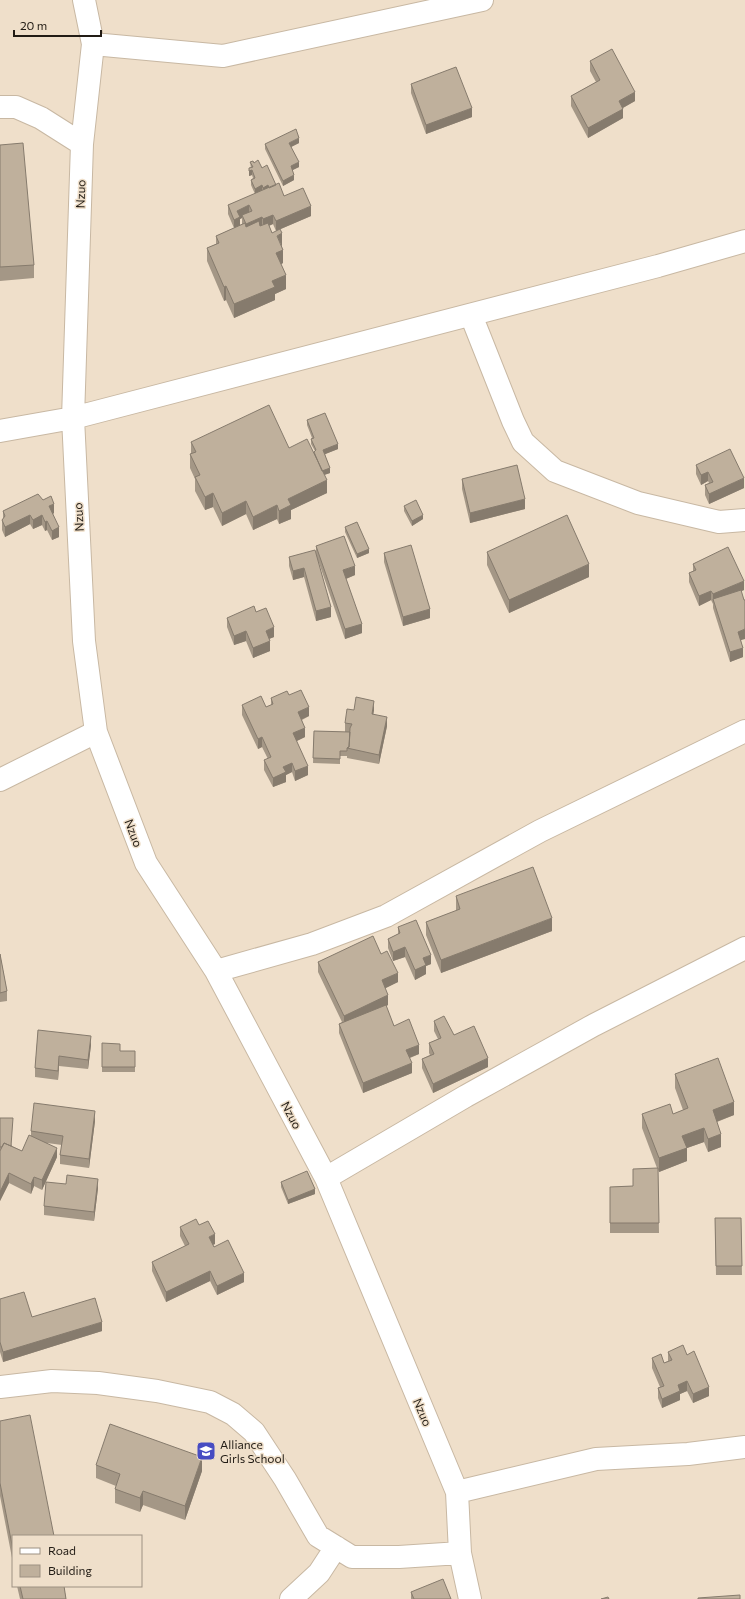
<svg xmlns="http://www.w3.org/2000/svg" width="745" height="1599" viewBox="0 0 745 1599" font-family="Commissioner,sans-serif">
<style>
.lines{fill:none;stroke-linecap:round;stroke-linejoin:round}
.minor-casing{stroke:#c8b8a3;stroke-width:24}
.minor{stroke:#fff;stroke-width:22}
.wall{fill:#a49786;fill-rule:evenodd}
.shaded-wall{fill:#867b6d}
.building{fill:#bfb09c;stroke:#867b6d}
.labels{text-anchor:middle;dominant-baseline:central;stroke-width:3;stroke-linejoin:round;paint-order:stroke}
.street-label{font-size:12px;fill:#221c15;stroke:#efdfca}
.poi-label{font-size:12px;fill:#221c15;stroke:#efdfca;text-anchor:start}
</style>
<rect width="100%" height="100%" fill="#efdfca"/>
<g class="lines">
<g class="minor-casing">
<path id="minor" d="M84 0 93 44 82 144 73 418 84 641 96 732 146 863 216 971 326 1178 457 1492 460 1553 470 1599
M93 44 223 56 482 0
M0 107H16L41 118 82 144
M471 315 513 421 523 442 555 471 638 503 719 522 745 520
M0 431 73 418 658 266 745 241
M0 780 96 732
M216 971 312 944 386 916 540 831 745 731
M326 1178 466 1096 594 1025 745 948
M0 1387 52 1381 98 1383 157 1391 210 1402 233 1414 254 1432 285 1479 318 1536 352 1557H399L460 1553
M457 1492 596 1459 688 1454 745 1447
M291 1599 319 1573 336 1547"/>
</g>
<use href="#minor" class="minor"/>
</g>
<path class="wall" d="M590 61 635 101 623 108V118L588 138 571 106V96L596 82 590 71Z
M411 84 472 117 426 134 411 93Z
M299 143 291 147 299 167 292 170 294 180 283 186 265 149V144Z
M0 145 34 265V278L0 281Z
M250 162 254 163 262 168 284 196 311 216 276 231 273 224 269 226 272 233 282 246 283 263 281 264 286 289 275 294V300L234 318 226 300 224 301 207 261V248L216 244V236L234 228 228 214V205L255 194 251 185V180L253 178 252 175 249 176V168H251ZM242 218V224L240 225V219Z
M307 420 338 449 325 454 330 473 324 475 327 493 291 510V519L279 524 277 519 253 530 246 514 222 526 213 507 205 510 195 491V479L190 468V454H191V442L289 448 314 452 315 451 311 444V439L312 438 307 425Z
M696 465 744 488 709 504 705 495V485L709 483 708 481 701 485 696 474Z
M462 479 525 509 470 523 462 489Z
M404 506 423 519 412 526 404 511Z
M3 511 54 513 53 514 59 537 52 540 47 530 45 531 42 525 33 529 30 524 5 537 2 530V520L3 519Z
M345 527 369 553 357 558 345 532Z
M316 546 355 575 346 579 362 633 345 639 318 560 331 617 316 621 304 577 293 580 289 566V557L316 554Z
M487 552 589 577 509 613 487 565Z
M384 553 430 618 403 626 384 562Z
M693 564 744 590 741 591V640L743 657 730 662 713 608V604L711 600 699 606 689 582V573L693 571Z
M256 612 274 637 269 639 270 651 253 658 246 641 234 645 227 627V618Z
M289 695 309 716 302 720 305 737 296 741 308 775 295 781 292 772 286 775V782L273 787 264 770V760L268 759 262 747 258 749 242 715V705L266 707 271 705V698Z
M354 710H374L373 714 387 726 379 764 347 758V756H340V764L313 763 314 731 345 732V723Z
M456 896 552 931 441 973 426 935V922L456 911Z
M398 927 431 964 426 966V974L415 980 405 957 393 961 388 948V939L398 934Z
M0 954 7 991V1001L0 1002Z
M381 954 398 982 385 988 388 1005 386 1006 394 1026 419 1054 410 1058 412 1073 363 1093 339 1033V1024L342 1022 318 972V962Z
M434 1021 454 1035 488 1067 433 1093 422 1068V1059L430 1055 429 1053V1043L438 1039 434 1031Z
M38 1030 91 1045 88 1069 59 1066 58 1080 35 1077V1068Z
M102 1043 120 1051H135V1072H102Z
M675 1074 734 1115 717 1122 721 1147 708 1152 704 1142 687 1148V1161L659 1172 658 1170 659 1233H610V1187L633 1186 657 1168 642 1128V1114H673L683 1110 675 1088Z
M0 1118 12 1146 22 1151 31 1135V1131L95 1121 89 1168 60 1164V1155L62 1145 47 1143 57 1157 42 1190 34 1186 31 1194 9 1183 0 1201Z
M281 1182 315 1194 288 1204 281 1187Z
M66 1184 98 1188 94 1221 44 1215V1206Z
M715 1218H741L742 1275H716Z
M199 1225 215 1244 213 1245 214 1247 244 1282 217 1295 210 1281 166 1302 152 1271V1262L185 1246 180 1236V1227Z
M0 1299 32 1317 102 1331 3 1362 0 1352Z
M668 1352 687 1355 709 1396 693 1403 687 1391 680 1394V1400L662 1408 658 1398V1388L660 1387 652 1368V1358L664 1363 668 1361Z
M0 1421 13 1536V1563L0 1496Z
M96 1465 202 1471 185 1520 143 1505 140 1512 115 1503V1489L116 1486 96 1478Z
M17 1586H64L66 1599H20Z
M411 1592 451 1599H411Z"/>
<path class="shaded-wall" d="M635 92V101L619 110V101Z
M472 108V117L426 134V125Z
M623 109V118L588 138V128Z
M299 138V143L289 148V143Z
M299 162V167L291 171V166Z
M252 170V175L249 176V171Z
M294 175V180L283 186V181Z
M262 185V190L255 194V189Z
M268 185V190L263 192V188Z
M249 205V215H242V218L240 219V227L234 230V220L237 211Z
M311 206V216L276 231V221Z
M273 215V224L263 228V219Z
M262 217V226L246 233V224Z
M282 233V247L277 236Z
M283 250V263L276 267V253Z
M286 275V289L275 294V300L234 318V304L272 281Z
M226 286V300L224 301V287Z
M338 444V449L323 455V450Z
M330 468V473L321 476V471Z
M708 472V481L701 485V475Z
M744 478V488L709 504V494Z
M327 480V493L291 510V519L279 524V511L288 499Z
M213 493V507L205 510V497Z
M525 499V509L470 523V513Z
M246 501V514L222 526V513Z
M54 504V513L49 516V506Z
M277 505V519L253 530V517Z
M30 515V524L5 537V527Z
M42 515V525L33 529V520Z
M423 515V519L412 526V521Z
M47 521V530L45 531V522Z
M59 527V537L52 540V531Z
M369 549V553L357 558V554Z
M589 564V577L509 613V600Z
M355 566V575L343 580V570Z
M304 568V577L293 580V571Z
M744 581V590L714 603 713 599V594Z
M711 591V600L699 606V596Z
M331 607V617L316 621V611Z
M430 609V618L403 626V617Z
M362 624V633L345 639V629Z
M274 627V637L266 640V631Z
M745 629V639L738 641V632Z
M246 631V641L234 645V636Z
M270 641V651L253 658V648Z
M743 648V657L730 662V652Z
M374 701V710L372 723V714Z
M309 707V716L298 721V712Z
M387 717V726L379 764V755Z
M305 728V737L293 743V733Z
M262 737V747L258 749V739Z
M292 763V772L286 775V782L273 787V778L283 767Z
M308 766V775L295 781V771Z
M552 918V931L441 973V960Z
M405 947V957L393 961V952Z
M431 955V964L426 966V974L415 980V970L423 958Z
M398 973V982L382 990V980Z
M388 995V1005L344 1026V1016Z
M91 1036V1045L88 1069V1060Z
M419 1045V1054L406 1059V1050Z
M59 1056V1066L58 1080V1071Z
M488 1058V1067L433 1093V1084Z
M412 1063V1073L363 1093V1083Z
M734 1102V1115L713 1123V1110Z
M95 1111V1121L89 1168V1159Z
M704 1128V1142L687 1148V1161L659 1172V1158L682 1136Z
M721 1134V1147L708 1152V1139Z
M57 1148V1157L42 1190V1180Z
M9 1173V1183L0 1201V1192Z
M34 1177V1186L31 1194V1184Z
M98 1179V1188L94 1221V1212Z
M315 1189V1194L288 1204V1200Z
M215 1234V1244L209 1246V1237Z
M210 1271V1281L166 1302V1292Z
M244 1273V1282L217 1295V1286Z
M102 1322V1331L3 1362V1352Z
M687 1381V1391L680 1394V1400L662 1408V1399L678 1385Z
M709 1387V1396L693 1403V1394Z
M202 1457V1471L185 1520V1506Z
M143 1491V1505L140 1512V1498Z"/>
<path class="building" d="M612 49 635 92 619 101 623 109 588 128 571 96 600 80 590 61Z
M456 67 472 108 426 125 411 84Z
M296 129 299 138 289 143 299 162 291 166 294 175 283 181 265 144Z
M23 143 34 265 0 267V145Z
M258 160 262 168 267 165 276 185 269 188 268 185 263 188 262 185 255 189 251 180 255 178 252 170 249 171V168L253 167 250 162 253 161 254 163Z
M279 183 284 196 303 188 311 206 276 221 273 215 263 219 262 217 246 224 242 215 252 211 249 205 237 211 240 217 234 220 228 205Z
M259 221 260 226 268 223 272 233 280 229 282 233 277 236 283 250 276 253 286 275 272 281 275 287 234 304 226 286 224 287 207 248 219 243 216 236 245 223 246 227Z
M269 405 289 448 307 439 327 480 288 499 291 505 279 511 277 505 253 517 246 501 222 513 213 493 205 497 195 477 200 475 190 454 196 452 191 442Z
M325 413 338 444 323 450 330 468 322 471 314 452 316 450 311 439 314 438 307 420Z
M730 449 744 478 709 494 705 485 713 482 708 472 701 475 696 465Z
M517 465 525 499 470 513 462 479Z
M38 494 43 500 51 496 54 504 49 506 59 527 52 531 47 521 45 522 42 515 33 520 30 515 5 527 2 520 5 516 3 511Z
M416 500 423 515 412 521 404 506Z
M567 515 589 564 509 600 487 552Z
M357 522 369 549 357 554 345 527Z
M344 536 355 566 343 570 362 624 345 629 316 546Z
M411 545 430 609 403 617 384 553Z
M728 547 744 581 713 594 711 591 699 596 689 573 696 570 693 564Z
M315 550 331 607 316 611 304 568 293 571 289 557Z
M741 590 744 600H745V629L738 632 743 648 730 652 713 599Z
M254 606 256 612 266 608 274 627 266 631 270 641 253 648 246 631 234 636 227 618Z
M301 690 309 707 298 712 305 728 293 733 308 766 295 771 292 763 283 767 286 772 273 778 264 760 271 757 262 737 258 739 242 705 261 696 266 707 273 704 271 698 287 691 289 695Z
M356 697 374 701 372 714 387 717 379 755 347 748 349 747 350 728 352 724 345 723 347 709 354 710Z
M314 731 350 732 349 747 347 748V751H340V759L313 758Z
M533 867 552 918 441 960 426 922 460 909 456 896Z
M416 920 431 955 423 958 426 965 415 970 405 947 393 952 388 939 400 933 398 927Z
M373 936 381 954 387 951 398 973 382 980 388 995 344 1016 318 962Z
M0 954 7 991 0 993Z
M386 1005 394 1026 409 1019 419 1045 406 1050 412 1063 363 1083 339 1024Z
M444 1016 454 1035 474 1026 488 1058 433 1084 422 1059 434 1054 429 1043 441 1038 434 1021Z
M38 1030 91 1036 88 1060 59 1056 58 1071 35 1068Z
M102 1043 120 1044V1051H135V1067H102Z
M718 1058 734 1102 713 1110 721 1134 708 1139 704 1128 682 1136 687 1148 659 1158 642 1114 670 1104 673 1114 688 1108 675 1074Z
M34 1103 95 1111 89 1159 60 1155 63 1136 31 1131Z
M0 1118H13L11 1146 4 1143 2 1147H0Z
M29 1135 57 1148 42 1180 34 1177 31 1184 9 1173 0 1192V1151L4 1143 22 1151Z
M658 1168 659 1223H610V1187L633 1186V1169Z
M307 1171 315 1189 288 1200 281 1182Z
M67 1175 98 1179 94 1212 44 1206 46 1182 66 1184Z
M715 1218H741L742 1266H716Z
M196 1219 199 1225 208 1221 215 1234 209 1237 214 1247 228 1240 244 1273 217 1286 210 1271 166 1292 152 1262 189 1244 180 1227Z
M24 1292 32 1317 95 1298 102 1322 3 1352 0 1342V1299Z
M683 1345 687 1355 694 1351 709 1387 693 1394 687 1381 678 1385 680 1391 662 1399 658 1388 664 1386 652 1358 661 1354 664 1363 672 1360 668 1352Z
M30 1415 54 1536H13V1550L0 1483V1421Z
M110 1424 202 1457 185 1506 143 1491 140 1498 115 1489 120 1474 96 1465Z
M443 1579 451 1599H414L411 1592Z
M20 1586H64L66 1599H23Z
M740 1595V1599H698V1598Z
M608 1597 609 1599H601Z"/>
<defs>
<g id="school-square" transform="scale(1)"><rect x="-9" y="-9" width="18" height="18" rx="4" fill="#474cc2" stroke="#efdfca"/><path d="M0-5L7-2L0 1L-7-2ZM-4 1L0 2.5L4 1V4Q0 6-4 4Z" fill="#fff"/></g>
</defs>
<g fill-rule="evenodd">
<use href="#school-square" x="206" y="1451"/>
</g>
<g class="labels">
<g class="street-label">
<text transform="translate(80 194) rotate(-88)">Nzuo</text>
<text transform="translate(78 517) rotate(-93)">Nzuo</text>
<text transform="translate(134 833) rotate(69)">Nzuo</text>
<text transform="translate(292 1115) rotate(62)">Nzuo</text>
<text transform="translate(423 1412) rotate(67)">Nzuo</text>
</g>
<g class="poi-label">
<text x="220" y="1444">Alliance<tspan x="220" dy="14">Girls School</tspan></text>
</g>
</g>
<rect x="12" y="1535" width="130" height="52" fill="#efdfca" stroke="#9d9182"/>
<rect x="20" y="1548" width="20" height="6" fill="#ffffff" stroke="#9d9182"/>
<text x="48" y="1555" font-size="12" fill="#221c15">Road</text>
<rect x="20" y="1565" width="20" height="12" fill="#bfb09c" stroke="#9d9182"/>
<text x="48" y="1575" font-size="12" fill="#221c15">Building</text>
<path d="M14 30v6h87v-6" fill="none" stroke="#221c15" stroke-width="2"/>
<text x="20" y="30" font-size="12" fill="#221c15" stroke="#efdfca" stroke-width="3" paint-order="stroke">20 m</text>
</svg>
